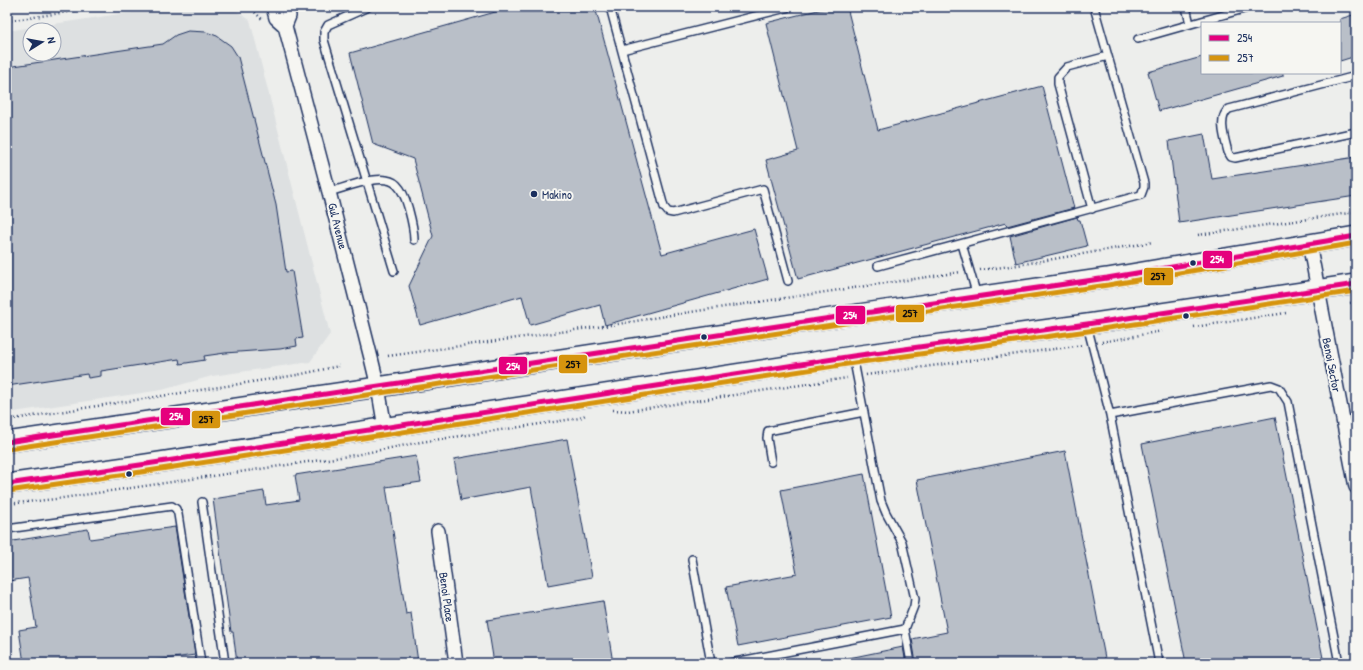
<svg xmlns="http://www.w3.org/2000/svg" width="1363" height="670" viewBox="0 0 1363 670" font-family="'Patrick Hand',sans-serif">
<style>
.built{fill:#dde0e1;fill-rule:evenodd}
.building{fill:#b9bfc8;stroke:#1b2f5e}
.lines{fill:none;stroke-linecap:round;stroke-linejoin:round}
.lane-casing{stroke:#1b2f5e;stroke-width:10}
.street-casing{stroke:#1b2f5e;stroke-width:16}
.secondary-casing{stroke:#1b2f5e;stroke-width:22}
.path{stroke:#1b2f5e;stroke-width:2.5;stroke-dasharray:1 3;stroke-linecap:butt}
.lane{stroke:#f6f6f2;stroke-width:7}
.street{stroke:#f6f6f2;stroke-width:13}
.secondary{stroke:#f6f6f2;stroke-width:19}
.bus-1-casing{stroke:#f6f6f2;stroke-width:8}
.bus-2-casing{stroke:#f6f6f2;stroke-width:8}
.bus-1{stroke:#e5007d;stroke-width:5}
.bus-2{stroke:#d6940e;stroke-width:5}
.poi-dot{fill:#1b2f5e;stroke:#f6f6f2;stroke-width:1.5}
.labels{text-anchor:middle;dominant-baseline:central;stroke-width:4;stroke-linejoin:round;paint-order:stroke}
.poi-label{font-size:12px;fill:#1b2f5e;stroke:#f6f6f2;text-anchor:start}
.street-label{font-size:12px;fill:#1b2f5e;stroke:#f6f6f2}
.line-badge{stroke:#f6f6f2;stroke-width:1.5}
.badge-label{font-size:11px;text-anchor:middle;font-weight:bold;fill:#fff}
.pale-badge-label{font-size:11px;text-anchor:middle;font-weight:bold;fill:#111}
</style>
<rect width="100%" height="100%" fill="#edeeec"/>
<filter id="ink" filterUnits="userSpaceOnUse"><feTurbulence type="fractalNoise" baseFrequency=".025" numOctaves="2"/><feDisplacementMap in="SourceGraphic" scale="8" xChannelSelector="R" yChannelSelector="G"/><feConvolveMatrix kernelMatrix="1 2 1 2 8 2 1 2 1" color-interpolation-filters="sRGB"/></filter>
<g filter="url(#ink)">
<path class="built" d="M166 7H230L250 20 330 334 310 362 212 376 162 390 7 413V31ZM30 30H54V54H30Z"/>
<path class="building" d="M513 7H595L662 254 754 229 768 279 605 325 600 305 530 325 522 296 420 325 409 286 433 236 413 159 373 144 350 53Z
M830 7H847L878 130 1042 86 1074 208 1007 226 1006 223 798 279 766 160 798 151 766 23Z
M1356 14V56L1340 61V19Z
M188 31 206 32 217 36 231 46 238 57 276 205 286 272 292 271 303 338 296 339 297 346 280 349 225 353 204 356 205 360 180 364 179 359 101 371V376L88 378 87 374 7 386V67L163 44 176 35Z
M1202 57V73H1283V76L1159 111 1148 72Z
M1204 134 1212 179 1356 157V196L1179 223 1169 141Z
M1077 217 1078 220H1080L1087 246 1016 263 1010 236Z
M1275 417 1324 663H1186L1142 444Z
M567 439 592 577 548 585 531 487 461 500 454 459Z
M1065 451 1106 663H916L912 639 947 632 917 480Z
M416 456 421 482 386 487 406 614 411 613 418 662 237 663 233 632H231L213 499 264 491 266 505 299 500 295 475Z
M864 474 891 617 738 646 726 587 797 574 781 490Z
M175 527 195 655 137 663H118L117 661 102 663H24L19 630 36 627 28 578 9 581 7 568V542L88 529 90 539Z
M603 601 613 663H494L487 620Z
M903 647 906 663H850L849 658Z"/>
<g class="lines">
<g class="lane-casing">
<path id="lane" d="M368 7 328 25 324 32V40L394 271
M610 7 664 207 668 212 673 213 763 189 788 281
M1186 7 1190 24
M1138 39 1251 7
M622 50 790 7
M1356 76 1229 109C1217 117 1225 140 1228 152L1231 157 1235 158 1356 132
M329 192C345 188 384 171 397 185 403 191 406 200 408 207 411 218 414 228 414 240
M1092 209 1058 84V77L1067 67 1108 56
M962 244 977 296
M878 266 1141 195 1144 187V183L1094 7
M1087 325 1110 415 1159 663
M853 356 881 501 886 513 902 542 915 599 914 606 905 629 911 663
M1110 415 1271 385 1279 388 1288 402 1339 663
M771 462 767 438 768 431 864 412
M202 502 225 663
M7 529 172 506 176 509 178 514 201 663
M692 559 711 663
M730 663 905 629"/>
</g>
<g class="street-casing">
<path id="street" d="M273 7 276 18 285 26 329 192 371 358 378 387 385 428
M285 26 289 16 287 7
M1309 243 1356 487
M438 531 456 663"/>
</g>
<g class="secondary-casing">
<path id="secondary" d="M7 442 378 387 851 315 1107 278 1356 236
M7 484 140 465 853 356 1087 324 1356 284"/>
</g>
<path class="path" d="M249 7 262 19
M7 21 101 7
M1198 235 1356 212
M980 270 1018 265 1153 242
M1350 303 1356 302
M1194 327 1286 313
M1102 342 1162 331
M388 356 618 324 677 314 961 272
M866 375 1083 345
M613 410 628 411 847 378
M7 420 297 375 339 366
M7 504 56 499 355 455 421 442 580 418 587 414"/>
<use href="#lane" class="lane"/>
<use href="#street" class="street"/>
<use href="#secondary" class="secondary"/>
<g class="bus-1-casing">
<path id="bus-1" d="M7 442 851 315 1107 278 1356 236
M7 484 140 465 853 356 1087 324 1356 284"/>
</g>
<g class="bus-2-casing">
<path id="bus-2" d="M8 449 852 322 1108 285 1356 243
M8 491 141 472 854 363 1088 331 1356 291"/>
</g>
<use href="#bus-1" class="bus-1"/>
<use href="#bus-2" class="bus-2"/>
</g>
</g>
<g class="poi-dot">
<circle cx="534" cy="194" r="4"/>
<circle cx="1193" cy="263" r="3.5"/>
<circle cx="1186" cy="316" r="3.5"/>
<circle cx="704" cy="337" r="3.5"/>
<circle cx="129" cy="474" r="3.5"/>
</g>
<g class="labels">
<g class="poi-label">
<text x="542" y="194">Makino</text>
</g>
<g class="street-label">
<text transform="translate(338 226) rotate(76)">Gul Avenue</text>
<text transform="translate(1332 365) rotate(79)">Benoi Sector</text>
<text transform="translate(447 597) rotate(82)">Benoi Place</text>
</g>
</g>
<g class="line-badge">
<rect x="1202" y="250" width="31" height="19" rx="4" fill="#e5007d"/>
<rect x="1143" y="267" width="31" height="19" rx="4" fill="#d6940e"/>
<rect x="895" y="304" width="30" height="19" rx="4" fill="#d6940e"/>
<rect x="835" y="305" width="31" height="20" rx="4" fill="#e5007d"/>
<rect x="558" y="354" width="30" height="20" rx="4" fill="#d6940e"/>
<rect x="498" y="356" width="30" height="19" rx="4" fill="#e5007d"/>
<rect x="160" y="407" width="31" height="19" rx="4" fill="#e5007d"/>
<rect x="191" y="410" width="30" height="19" rx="4" fill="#d6940e"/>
</g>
<g class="badge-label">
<text x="1217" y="263">254</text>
<text x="850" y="319">254</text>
<text x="513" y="370">254</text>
<text x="176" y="420">254</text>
</g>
<g class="pale-badge-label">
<text x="1158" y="280">257</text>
<text x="910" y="317">257</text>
<text x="573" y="368">257</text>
<text x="206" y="423">257</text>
</g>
<rect width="1363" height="670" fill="none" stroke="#f6f6f2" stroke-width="24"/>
<rect x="12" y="12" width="1339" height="646" fill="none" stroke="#1b2f5e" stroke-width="1.5" filter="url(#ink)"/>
<rect x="1201" y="22" width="140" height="52" fill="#f6f6f2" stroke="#9ea6b7"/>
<rect x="1209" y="35" width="20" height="6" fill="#e5007d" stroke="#9ea6b7"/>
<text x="1237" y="42" font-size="12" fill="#1b2f5e">254</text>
<rect x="1209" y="55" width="20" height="6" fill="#d6940e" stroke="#9ea6b7"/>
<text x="1237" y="62" font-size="12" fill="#1b2f5e">257</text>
<g transform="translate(42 42) rotate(79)"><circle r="19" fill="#f6f6f2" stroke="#9ea6b7"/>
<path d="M0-3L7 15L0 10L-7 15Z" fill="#1b2f5e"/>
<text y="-6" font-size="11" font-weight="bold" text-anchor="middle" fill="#1b2f5e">N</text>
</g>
</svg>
